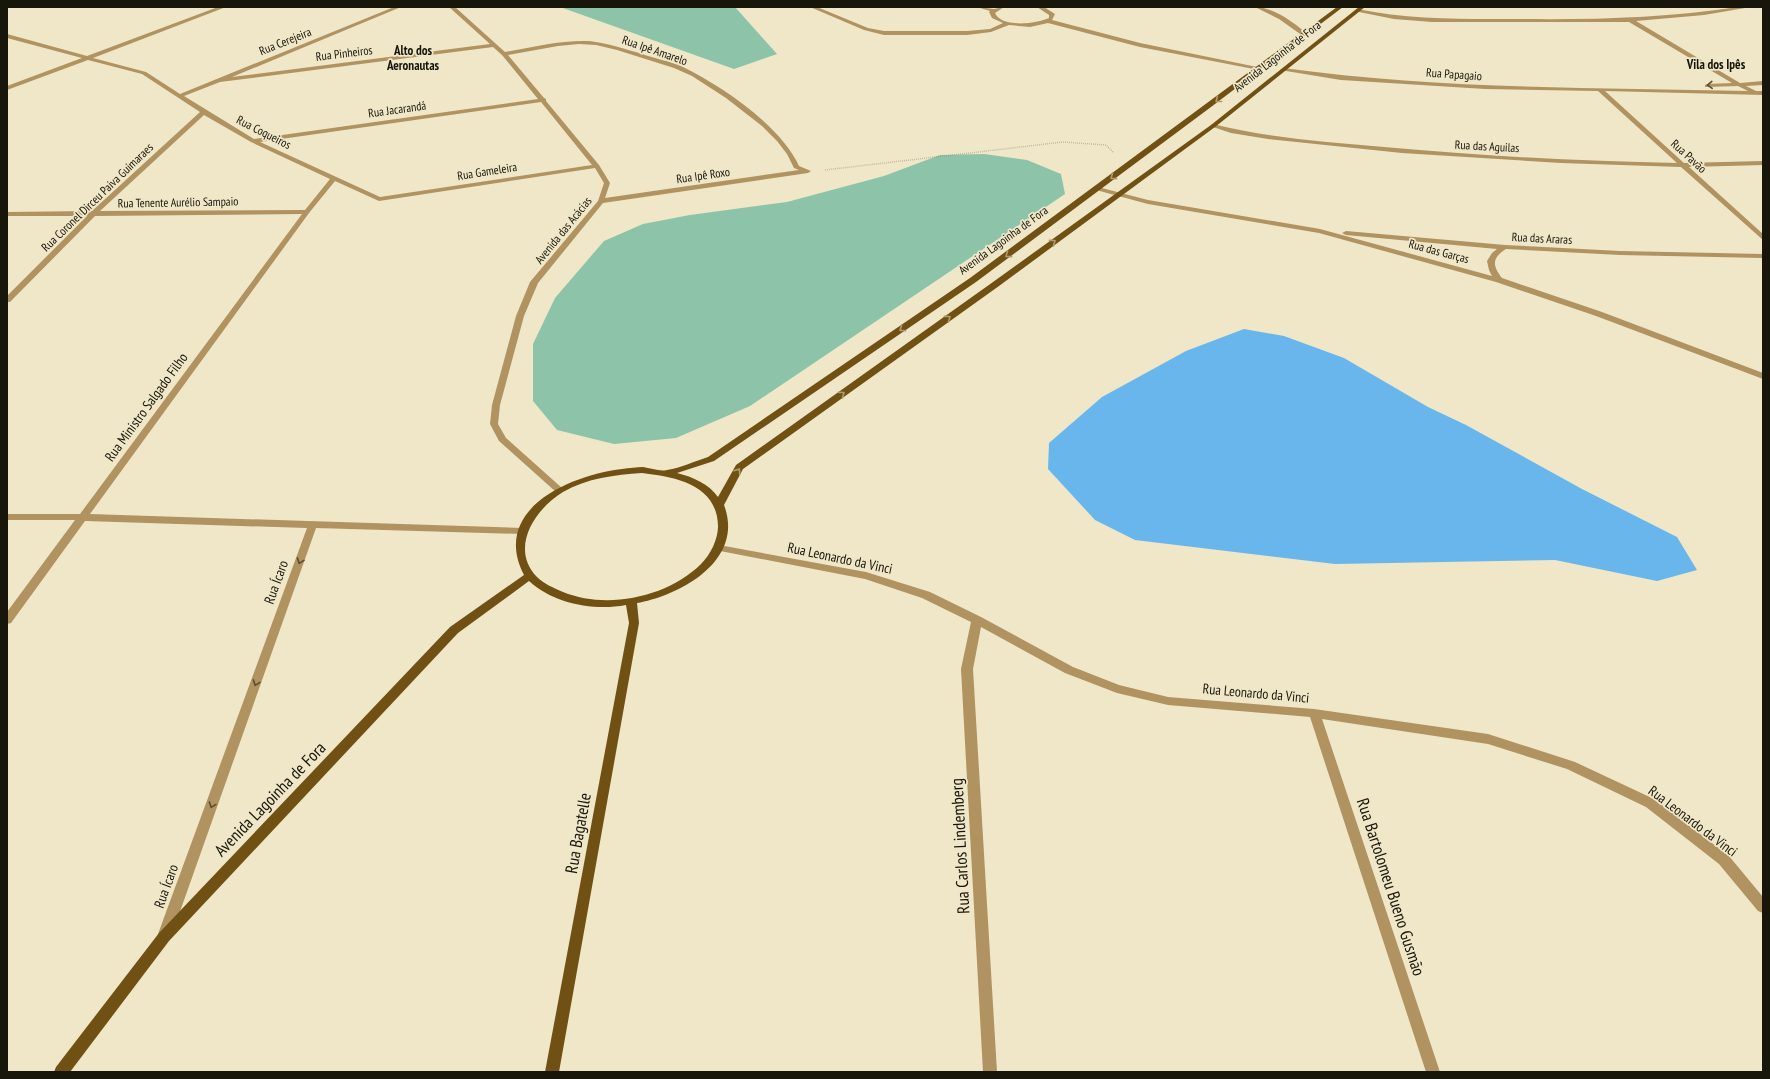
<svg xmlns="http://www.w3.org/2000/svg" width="1770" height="1079" viewBox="0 0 1770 1079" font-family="'PT Sans Narrow',sans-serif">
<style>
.green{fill:#8cc3a9}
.water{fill:#69b6ec}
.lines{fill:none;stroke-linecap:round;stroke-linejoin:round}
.path{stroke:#958f78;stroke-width:1.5;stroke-dasharray:0.5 1.5;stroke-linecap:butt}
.minor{fill:#b19261;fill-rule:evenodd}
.major{fill:#715013;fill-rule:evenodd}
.oneway{stroke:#5d4d31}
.oneway2{stroke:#b09c6e}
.labels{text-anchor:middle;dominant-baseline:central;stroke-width:3.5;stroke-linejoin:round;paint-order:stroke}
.far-street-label{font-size:12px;fill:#18150a;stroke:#efe7c8}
.far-neighbourhood-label{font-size:13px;font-weight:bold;fill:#18150a;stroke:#efe7c8}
.street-label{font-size:14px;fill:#18150a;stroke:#efe7c8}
.near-street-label{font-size:17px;fill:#18150a;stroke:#efe7c8}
</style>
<rect width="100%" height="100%" fill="#efe7c8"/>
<path class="green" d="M560 7H735L777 54 734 69Z
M984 154 1027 160 1061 174 1065 194 750 406 676 438 614 444 557 430 533 401V344L555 298 604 241 643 224 690 215 787 202 884 176 940 155Z"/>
<path class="water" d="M1244 329 1284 336 1344 358 1428 407 1466 425 1582 489 1677 537 1697 570 1657 581 1555 560 1335 564 1135 540 1095 520 1048 469 1049 443 1102 397 1186 351Z"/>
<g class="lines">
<path class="path" d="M825 170 1063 142 1106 145 1114 153"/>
<path class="minor" d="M218 7H226L93 58 146 72 180 94 394 7H401L232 77 490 44 449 7H455L505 52C533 47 561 40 589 41 608 43 625 49 642 54 656 59 670 61 683 67 722 86 781 126 799 166L811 171 808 173 603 203 538 283 524 316 500 405 498 424 506 438 562 488 564 490 562 492H556L499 441 490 424 492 405 516 316 530 282 598 201 604 183 595 168 379 201 335 181 309 213 90 514 522 528 527 531 522 534 316 528 172 934 170 938 165 940 160 938 158 934 307 528 85 521 11 623 7 624V612L75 520H7V514H80L302 214 95 216 10 302H7V296L87 216H7V212L92 211 200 112 142 74 88 60 7 90V86L82 58 7 38V34L87 56ZM579 44 596 45 617 50 674 68 692 76 726 98 762 126 777 141 787 154 794 168 799 170 605 198 610 183 599 165 546 101V99L544 98 508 55 558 46ZM493 47 502 55 538 99 254 139 184 96 220 82ZM541 102 592 165 380 197 260 142ZM204 115 251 142 330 179 305 210 100 211Z
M810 7H817L868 28 884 31H967L990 29 1003 23 992 18 989 12 990 11 977 7 994 9 1004 7 995 13C1001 28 1036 24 1049 18V15L1037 7H1044L1055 14 1052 20 1140 43 1262 68 1259 70 1140 47 1048 23 1030 27 1009 25 991 32 967 35H884L864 30Z
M1255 7C1273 7 1295 23 1308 35L1303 36 1279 19Z
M1738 7H1751L1704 15 1636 21 1740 83 1763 81V85L1746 86 1756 91H1763V95L1605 91 1684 163 1763 161V165L1689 167 1763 234V240L1681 167 1561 163 1402 153 1268 139 1231 133 1210 126 1213 124C1269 138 1326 142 1384 147 1481 156 1579 161 1677 163L1598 91 1485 89 1341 80 1280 70 1283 68C1437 89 1593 88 1748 91L1738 86 1705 87V85L1707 84 1732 83 1629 22H1432L1394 19 1354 11 1357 9C1410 20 1463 19 1517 19 1591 20 1664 18 1738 7Z
M1098 187 1148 200 1320 229 1492 276 1489 270 1487 261 1492 253 1497 249 1346 235 1342 233 1346 231 1505 245 1620 251 1763 254V258L1620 255 1506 249C1492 258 1492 265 1502 278L1602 312 1763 373V379L1596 316 1496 282 1319 233 1148 204 1096 190 1095 189Z
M719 545 866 572 930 592 981 617 1073 667 1119 685 1168 697 1314 709 1488 734 1575 762 1654 799 1729 856 1763 897V913L1758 911 1719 864 1646 807 1567 769 1488 744 1322 719 1440 1072H1426L1310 717 1168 705 1117 693 1065 673 981 627 973 669 997 1072H983L961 669 971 622 922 598 865 579 715 550 714 548Z"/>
<path class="major" d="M1337 7H1343L1211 107 976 282 714 461 677 473C693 477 709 484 718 497L736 465 993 282 1211 125 1359 7H1365L1215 127 999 286 743 469 724 505C745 560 681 595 637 603L639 623 559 1072H545L629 623 626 605C594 611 554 604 529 581L458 633 169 941 70 1072H54L56 1067 159 933 450 627 524 575C490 509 571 475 622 469 629 468 637 467 643 467 651 468 660 472 667 470 681 468 695 461 708 457L970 278ZM642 473C675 477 717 484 718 526 718 539 711 554 701 564 668 597 607 610 563 592 554 588 544 584 537 577 509 548 535 509 563 492 587 478 615 475 642 473Z"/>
</g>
<defs><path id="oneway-chevron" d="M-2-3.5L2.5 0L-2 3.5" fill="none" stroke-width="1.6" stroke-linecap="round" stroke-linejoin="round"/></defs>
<g class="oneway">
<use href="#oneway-chevron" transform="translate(1710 85) rotate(177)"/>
<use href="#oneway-chevron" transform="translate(300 561) rotate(110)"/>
<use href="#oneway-chevron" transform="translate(256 683) rotate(110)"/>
<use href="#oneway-chevron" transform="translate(212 805) rotate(110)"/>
</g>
<g class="oneway2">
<use href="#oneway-chevron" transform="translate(1218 100) rotate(142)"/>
<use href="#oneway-chevron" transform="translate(1113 177) rotate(143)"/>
<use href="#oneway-chevron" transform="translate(1053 242) rotate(-36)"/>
<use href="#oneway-chevron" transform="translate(1008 255) rotate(144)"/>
<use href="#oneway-chevron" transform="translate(948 318) rotate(-36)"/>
<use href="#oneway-chevron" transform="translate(902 329) rotate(146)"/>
<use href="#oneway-chevron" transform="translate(842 394) rotate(-36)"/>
<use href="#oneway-chevron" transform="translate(738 471) rotate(-56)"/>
</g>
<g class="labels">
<g class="far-street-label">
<text transform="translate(285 41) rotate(-22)">Rua Cerejeira</text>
<text transform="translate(655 50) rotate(19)">Rua Ipê Amarelo</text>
<text transform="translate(344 53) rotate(-7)">Rua Pinheiros</text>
<text transform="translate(1277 56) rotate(-38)">Avenida Lagoinha de Fora</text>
<text transform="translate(1454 74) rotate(4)">Rua Papagaio</text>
<text transform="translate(397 109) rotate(-8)">Rua Jacarandá</text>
<text transform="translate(264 132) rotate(27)">Rua Coqueiros</text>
<text transform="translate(1487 146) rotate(3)">Rua das Aguilas</text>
<text transform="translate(1689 156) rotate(42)">Rua Pavão</text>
<text transform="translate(487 171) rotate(-9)">Rua Gameleira</text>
<text transform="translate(703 175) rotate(-8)">Rua Ipê Roxo</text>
<text transform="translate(97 197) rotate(-44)">Rua Coronel Dirceu Paiva Guimaraes</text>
<text transform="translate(178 202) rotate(-1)">Rua Tenente Aurélio Sampaio</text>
<text transform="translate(563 230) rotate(-51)">Avenida das Acácias</text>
<text transform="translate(1542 238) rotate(3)">Rua das Araras</text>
<text transform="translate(1003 240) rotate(-36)">Avenida Lagoinha de Fora</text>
<text transform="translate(1439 251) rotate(15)">Rua das Garças</text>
</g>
<g class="far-neighbourhood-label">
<text x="413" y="50">Alto dos<tspan x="413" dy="15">Aeronautas</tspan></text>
<text x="1716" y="64">Vila dos Ipês</text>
</g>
<g class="street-label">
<text transform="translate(146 407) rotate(-54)">Rua Ministro Salgado Filho</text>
<text transform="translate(840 558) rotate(12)">Rua Leonardo da Vinci</text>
<text transform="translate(276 582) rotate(-70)">Rua Ícaro</text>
<text transform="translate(1256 693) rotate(5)">Rua Leonardo da Vinci</text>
<text transform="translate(1693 821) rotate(37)">Rua Leonardo da Vinci</text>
<text transform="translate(166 886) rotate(-70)">Rua Ícaro</text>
</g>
<g class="near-street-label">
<text transform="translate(270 799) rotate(-46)">Avenida Lagoinha de Fora</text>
<text transform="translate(578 833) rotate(-80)">Rua Bagatelle</text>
<text transform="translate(960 846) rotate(-93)">Rua Carlos Lindemberg</text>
<text transform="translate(1391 887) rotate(72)">Rua Bartolomeu Bueno Gusmão</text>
</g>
</g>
<rect width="1770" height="1079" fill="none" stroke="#18150a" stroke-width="16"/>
</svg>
